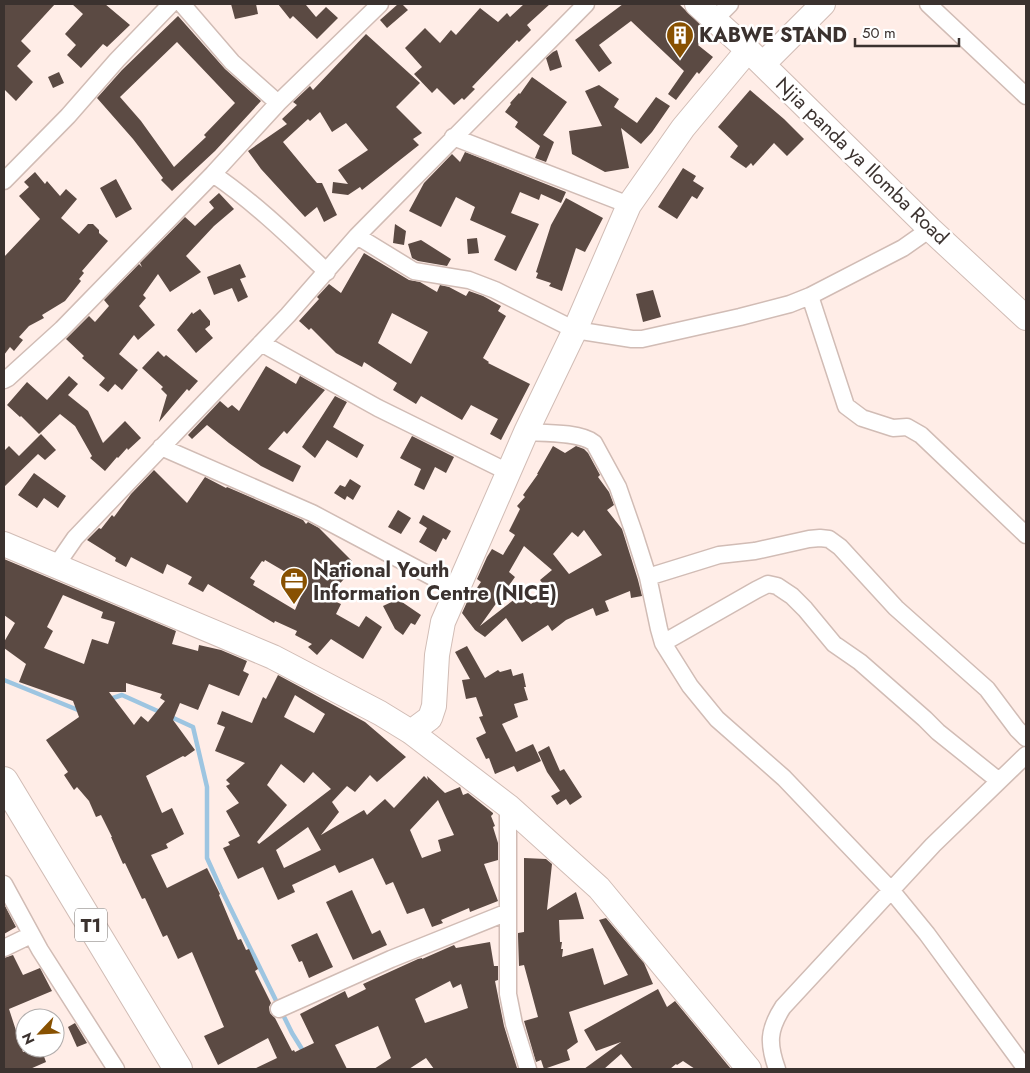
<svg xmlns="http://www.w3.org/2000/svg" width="1030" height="1073" viewBox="0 0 1030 1073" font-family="Jost,sans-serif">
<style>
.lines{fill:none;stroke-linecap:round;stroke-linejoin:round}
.stream{stroke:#9dc5e1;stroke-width:4.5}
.building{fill:#5b4a43;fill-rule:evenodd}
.street-casing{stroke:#d1bcb5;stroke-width:19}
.secondary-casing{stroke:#d1bcb5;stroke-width:26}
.highway-casing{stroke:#d1bcb5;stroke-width:30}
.street{stroke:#fff;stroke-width:16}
.secondary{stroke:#fff;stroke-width:24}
.highway{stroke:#fff;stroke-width:28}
.labels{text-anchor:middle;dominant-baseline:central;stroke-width:5;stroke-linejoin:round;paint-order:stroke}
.shield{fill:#fff;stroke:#76706d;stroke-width:1}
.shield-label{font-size:19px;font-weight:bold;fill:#3b322f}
.poi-label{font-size:20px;font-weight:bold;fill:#3b322f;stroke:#fff;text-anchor:start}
.street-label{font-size:20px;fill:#3b322f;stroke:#fff}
</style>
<rect width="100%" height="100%" fill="#ffede7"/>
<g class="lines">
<path class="stream" d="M4 680 78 710 81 709
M110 699 122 695 162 713
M169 716 193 727 207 787V858L221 889 292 1033 305 1054"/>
</g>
<path class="building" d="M4 4H55L21 41 31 51 17 66 33 82 16 101 4 89Z
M72 4H105L130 25 107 47 103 44 81 68 67 55 76 45 65 34 83 14Z
M231 4H256L258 14 235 19Z
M278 4H307L306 5 316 17 326 7 338 18 317 39 293 16 290 19Z
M398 4H402L408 10 387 28 380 20Z
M524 4H550L527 25 531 30 519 42 517 40 472 87 475 89 464 100 462 98 454 105 437 88 432 93 414 74 422 67 405 48 425 28 440 43 451 30 456 35 480 8 498 22 507 13 510 17Z
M623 4H679L708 32 698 45 713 57 699 74 697 72 676 100 668 94 684 71 631 21 599 45 612 63 599 72 575 40Z
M178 16 225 69 261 101 215 151 172 191 161 180 163 178 133 139 97 98 122 70ZM177 42 235 103 204 135 206 137 174 167 141 121 120 97Z
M366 34 420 83 396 107 422 133 413 139 419 145 362 190 360 187 348 195 332 193 333 182 348 184 338 170 368 150 346 123 332 132 320 112 310 121 308 119 283 142 317 183H322L337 215 324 222 317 207 305 217 261 169 248 151 287 124 282 119 297 105 293 102 310 86 313 90Z
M557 50 562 67 550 71 546 58 553 52Z
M59 72 64 83 53 88 48 77Z
M532 77 567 102 543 135 554 142 546 162 535 158 540 146 515 127 518 122 505 112 511 104 510 103 519 93 520 94Z
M599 85 619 99 614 107 637 123 656 97 670 106 652 132 641 144 621 128 629 168 605 172 572 154 569 131 602 126 585 91Z
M750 90 784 119 804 139 787 156 774 143 753 166 751 163 746 168 730 157 738 146 718 127Z
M465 152 566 192 561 203 541 194 539 200 520 192 511 213 539 224 516 271 494 260 506 236 470 220 475 207 456 197 441 227 409 211 424 183 452 154 460 162Z
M683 168 696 176 693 181 704 188 697 199 692 196 677 219 658 207Z
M35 172 45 184 47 181 60 196 66 189 77 199 61 218 79 234 88 224H93L99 230V233L108 241 82 271 84 273 79 279 81 281 65 301 42 315 44 318 29 326 19 337 23 340 14 351 10 347 4 355V257L40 219 19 196 29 187 24 182Z
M116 179 132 209 116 218 100 188Z
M219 193 234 209 214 226 186 256 201 272 170 292 158 274 143 295 146 298 139 306 155 325 138 340 134 335 119 354 138 370 122 390 115 384 108 392 99 385 105 378 82 358 84 356 66 339 89 316 95 322 109 306 104 300 139 264 142 267 140 263 185 217 195 226 214 208 209 202Z
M566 198 603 218 585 252 576 248 562 291 549 286 551 283 536 278 538 273 536 272 551 225Z
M395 224 406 231 404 245 393 243Z
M477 238 479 253 468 254 467 239Z
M421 240 451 259 447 266 418 261 412 258 408 244Z
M364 253 409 280 420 282 437 292 440 285 449 287 466 296 469 291 483 296 501 306 498 311 506 316 483 358 489 362 488 363 530 384 501 440 490 434 498 419 471 405 462 420 421 396 416 404 393 390 397 383 364 362 362 367 336 353 311 328 309 330 299 321 319 299 317 297 329 284 341 293ZM392 313 428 332 411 364 378 343Z
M240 264 246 277 240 279 248 297 238 302 232 288 214 295 207 277Z
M653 290 661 317 643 322 636 294Z
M200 309 210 321V325L205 329 213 338 196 353 177 330 192 312 193 314Z
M158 351 164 357 166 355 198 381 189 391 187 389 159 422 167 395 161 389 163 387 142 368Z
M266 366 296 384 300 376 325 390 287 434 284 431 268 449 301 466 293 482 261 466 229 443 207 425 192 439 188 435 220 401 228 408 232 405 239 411Z
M69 376 78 384 68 395 88 411 103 443 125 421 141 438 128 450 127 448 118 458 117 457 105 471 90 458 92 456 75 426 60 414 39 434 21 416 20 417 7 405 27 382 47 400Z
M335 396 347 402 333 427 364 445 357 458 327 440 315 458 302 447Z
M41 434 56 450 45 460 38 454 4 487V451L9 446 19 456Z
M412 436 454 457 446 473 435 467 424 490 414 485 421 469 400 458Z
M553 446 565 453 576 446 584 449 588 453 600 475 598 477 609 492 614 505 607 510 622 529 638 580 642 596 631 598 630 591 605 601 609 611 596 616 593 608 566 620 552 631 548 625 522 642 506 618 485 637 475 630 462 613 467 602 481 582 477 579 487 557 492 549 503 555 515 535 509 531 520 509 517 506 525 497 523 495 538 474H537ZM584 530 602 555 569 574 553 554 572 532 578 537ZM524 546 552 570 540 580 548 591 531 604 520 595 480 626 515 577 509 572Z
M154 470 187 503 205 477 226 488 227 487 303 520 306 524 308 522 319 528 352 561 348 566 352 570 327 598 341 604 336 614 359 627 366 616 382 627 363 659 331 639 317 655 308 647 312 644 295 635 297 631 275 621 274 623 208 584 203 592 188 584 192 577 167 564 163 574 131 557 126 567 115 561 116 558 87 540 99 528 101 529 112 515 114 517 131 494ZM265 560 306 584 295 610 253 585 255 581 250 578 262 561 264 562Z
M34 473 66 496 58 508 44 498 37 508 18 495Z
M350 479 361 486 353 500 347 496 345 500 334 493 340 485 345 487Z
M398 510 411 518 401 534 388 527Z
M423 515 451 531 446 540 443 538 436 552 419 542 427 528 419 523Z
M4 559 176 631 172 644 198 651 199 645 221 650 247 661 243 671 249 674 239 696 209 684 198 710 180 703 173 720 195 750 185 757 183 756 146 776 162 813 172 808 184 834 166 844 168 848 151 855 167 888 207 868 220 894 219 895 238 940 241 939 246 950 249 949 258 969 255 971 271 1003 269 1007 270 1013 275 1018 292 1051 294 1050 295 1052 314 1043 300 1014 345 991 348 998 366 989 363 984 418 959 422 958V959L454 945 456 948 490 942 494 966H498V980L495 981 504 1026 517 1068 434 1069 426 1058 409 1069H374L391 1058 378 1026 335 1045 347 1069H254L277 1058 268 1038 218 1065 204 1036 224 1027 192 952 178 959 167 935 163 937 145 898 142 899 125 863 123 864 111 837H112L101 815 96 817 89 801 77 787 74 790 64 775 68 772 46 740 79 717 73 701 19 682 26 664 4 648V642L15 623 4 615ZM63 595 103 612 101 618 115 622 108 644 92 639 84 664 44 648 53 631 47 627ZM126 683 162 694 160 698 165 701 148 722 141 716 134 725 109 692H126ZM450 981 453 988 461 984 468 1008 425 1023 415 999Z
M400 598 402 602 421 615 415 625 411 623 403 635 395 629 383 606Z
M467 646 485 678 498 670 500 672 511 669 513 676 523 673 526 687H524L528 700 514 704 518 717 502 724 516 752 533 744 541 761 517 772 514 766 495 774 489 758 486 759 476 738 486 733 479 717 483 716 476 697 466 699 462 680 470 679 455 652Z
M278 675 365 722 406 757 377 782 370 775 355 792 347 786 332 802 339 812 321 835 364 810 367 815 385 799 394 808 424 776 428 780 427 776 445 793 460 787 463 795 468 793 493 813V814L491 816 495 826 493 827 498 843V860L484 864 498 901 470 912 469 908 441 920 443 923 432 927 424 908 407 914 393 882 386 885 373 858 339 873 335 865 292 885 295 892 278 900 263 867 238 879 223 848 230 845 228 842 240 836 226 811 239 803 226 786 230 784 226 780 245 763 215 751 225 727 217 724 222 711 252 723 263 697 266 699ZM295 695 325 714 314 733 284 717ZM281 764 304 783 313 772 331 789 259 844 257 842 287 805 267 785ZM438 800 454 835 438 840 441 851 422 858 410 830ZM308 827 321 850 284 868 276 850Z
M549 746 560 771 564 769 582 797 570 805 566 799 557 805 551 796 560 791 547 772 538 752Z
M524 858 546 859 552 864 547 910 576 892 584 919 559 920 560 942H562L561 949H563L562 957 593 948 604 985 628 975 599 920 606 918 644 963 653 984 569 1012 578 1042 567 1050 570 1060 544 1069 541 1060 536 1062 524 1021 538 1017 524 965 519 966 518 936V933L524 932Z
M352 890 372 934 380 930 387 945 353 960 326 902Z
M4 904 16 927 4 934Z
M317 933 333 967 309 978 302 961 299 962 291 945Z
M13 955 23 975 40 968 52 991 9 1009 23 1052 35 1048H41L46 1062 30 1069H4V958Z
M658 989 667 1007 675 1001 731 1069H695L683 1061 677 1065 676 1064 670 1069H633L621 1054 604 1069H584L621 1042 596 1051 584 1030Z
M75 1023 87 1043 77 1047 68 1027Z"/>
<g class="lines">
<g class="street-casing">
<path id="street" d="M182 4 232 62 278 103
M928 4 1026 96
M714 20 730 4
M453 137 629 205
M213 174C255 203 290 237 327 272
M4 181 68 116 117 60 171 4
M357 236 414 271 469 280 495 290 575 330 632 339H642L740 317 790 304 810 296 903 248 930 229
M810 296 846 406 862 418 893 428 907 427 921 435 1026 535
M261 343 378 408 508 472
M4 380 8 378 62 329 213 174 278 103 380 4
M526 432C543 433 581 432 594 443L618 487 634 533 648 577 659 629 663 643 690 686 717 719 784 778 891 890 927 934 1026 1069
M161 447 312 513 457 590
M55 567 75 538 288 315 357 236 586 4
M648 577 719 555 755 551 809 539 820 538 829 539 840 547 896 608 987 689 1017 729 1026 738
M663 643 756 590 768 584 777 586 792 596 805 609 834 644 860 662 925 719 938 732 999 781
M508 806V994L514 1024 528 1069
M4 884 40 950 116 1069
M4 948 31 935
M279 1009 391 959 508 912
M777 1069C768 1044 768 1030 783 1007L933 845 1026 755"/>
</g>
<g class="secondary-casing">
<path id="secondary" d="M697 4 748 50 930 229 1026 318
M763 64 823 4
M4 544 273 657 380 713 411 732 508 806 599 888 749 1069
M411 732 430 718 434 706 437 655 443 622 526 432 575 330 629 205 683 128 748 50"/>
</g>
<g class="highway-casing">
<path id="highway" d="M4 781 178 1069"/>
</g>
<use href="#street" class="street"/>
<use href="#secondary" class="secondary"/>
<use href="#highway" class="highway"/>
</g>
<defs>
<g id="building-pin" transform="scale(1.4375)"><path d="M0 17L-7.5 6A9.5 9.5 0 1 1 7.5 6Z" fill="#885101" stroke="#fff"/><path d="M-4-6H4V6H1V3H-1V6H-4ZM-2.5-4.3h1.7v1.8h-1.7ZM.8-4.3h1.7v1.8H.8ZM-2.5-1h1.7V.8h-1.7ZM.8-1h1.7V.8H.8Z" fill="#fff"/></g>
<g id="office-pin" transform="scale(1.4375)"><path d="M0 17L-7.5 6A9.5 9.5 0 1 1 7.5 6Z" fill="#885101" stroke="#fff"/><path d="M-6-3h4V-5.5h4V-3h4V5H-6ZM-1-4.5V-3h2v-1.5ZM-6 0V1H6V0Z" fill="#fff"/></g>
</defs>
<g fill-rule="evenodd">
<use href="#building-pin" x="680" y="35"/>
<use href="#office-pin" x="294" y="581"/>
</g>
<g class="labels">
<rect class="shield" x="75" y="908.5" width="32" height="33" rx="4"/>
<g class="shield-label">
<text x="91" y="925">T1</text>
</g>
<g class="poi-label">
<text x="699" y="35">KABWE STAND</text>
<text x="313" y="570">National Youth<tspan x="313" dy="23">Information Centre (NICE)</tspan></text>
</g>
<g class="street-label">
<text transform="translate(862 161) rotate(44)">Njia panda ya Ilomba Road</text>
</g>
</g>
<rect width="1030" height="1073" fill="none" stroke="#3b322f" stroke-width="10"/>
<g transform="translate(40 1033) rotate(245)"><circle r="24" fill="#ffffff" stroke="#b1adac"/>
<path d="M0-4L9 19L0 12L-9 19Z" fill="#885101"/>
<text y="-8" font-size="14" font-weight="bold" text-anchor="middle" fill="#3b322f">N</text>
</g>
<path d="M855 38v8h104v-8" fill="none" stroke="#3b322f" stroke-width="2.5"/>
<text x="862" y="38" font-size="15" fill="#3b322f" stroke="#ffffff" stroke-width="4" paint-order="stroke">50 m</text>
</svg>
